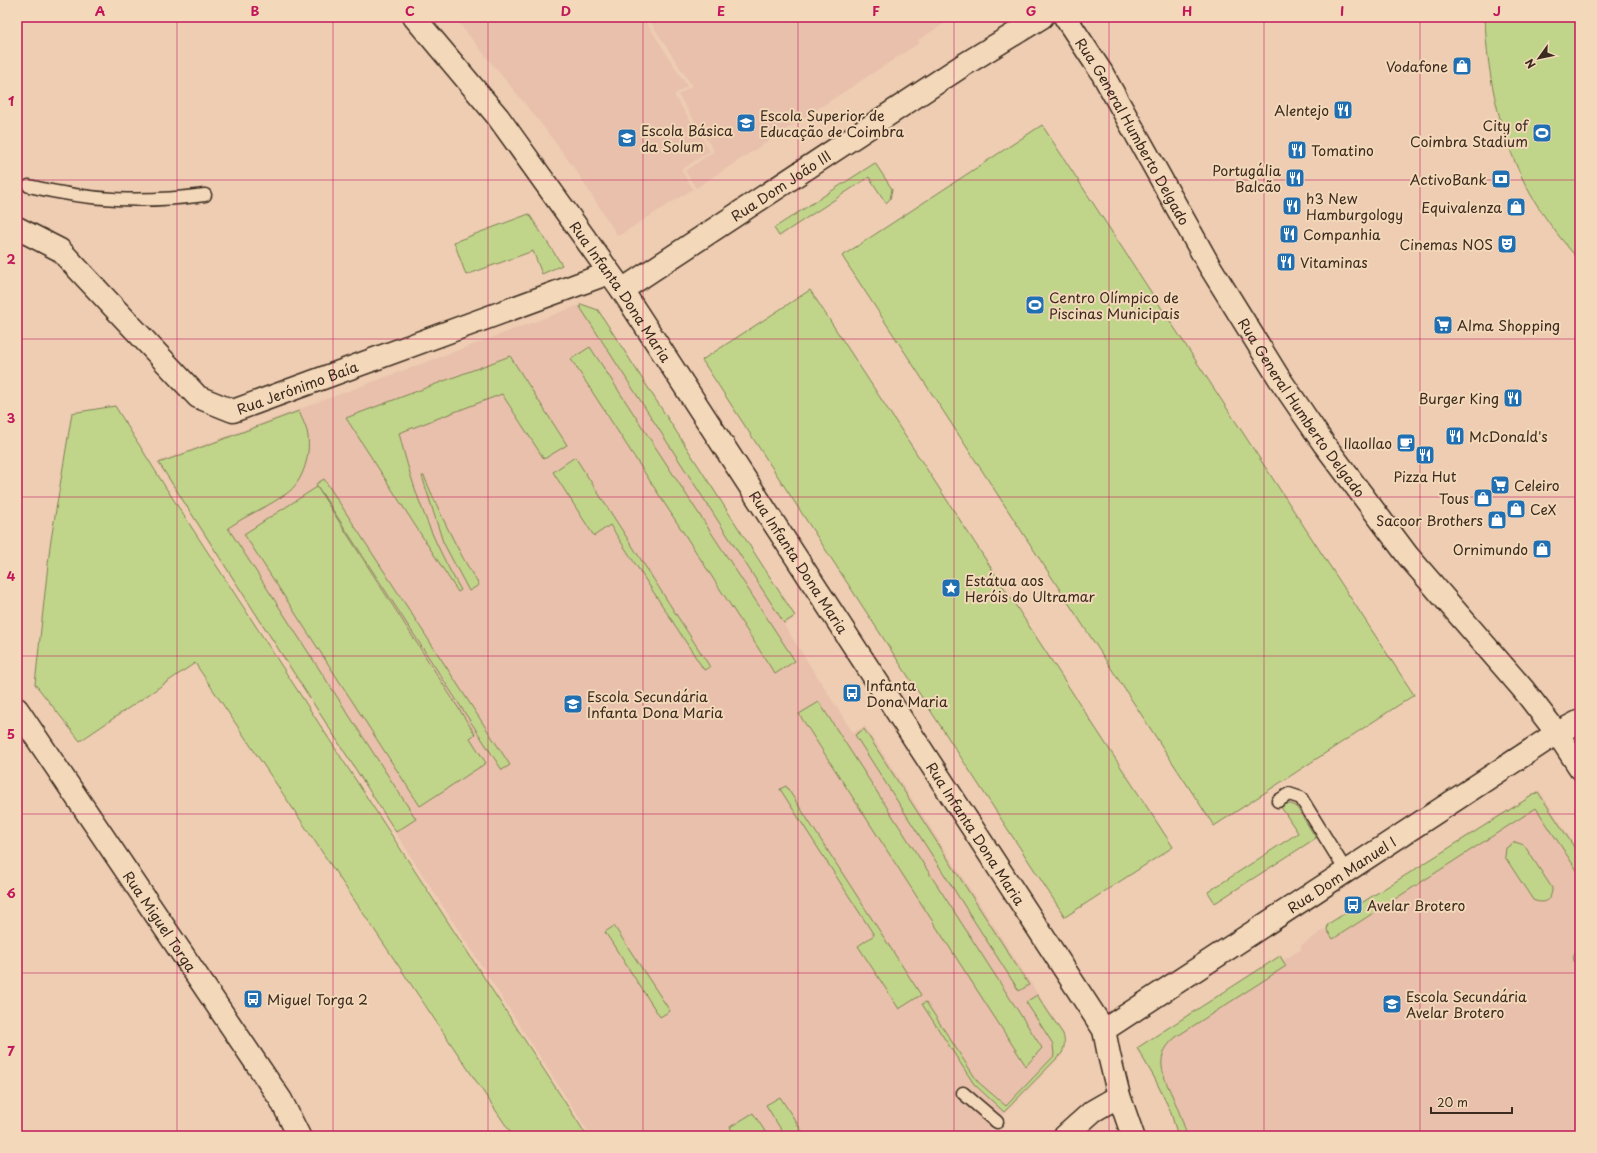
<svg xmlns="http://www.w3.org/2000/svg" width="1597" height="1153" viewBox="0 0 1597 1153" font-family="'Playpen Sans',sans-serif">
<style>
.built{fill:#e8c0ab}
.green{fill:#c0d58a;stroke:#7e8054}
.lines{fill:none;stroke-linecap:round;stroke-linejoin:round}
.service-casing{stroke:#3b2a1e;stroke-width:15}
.minor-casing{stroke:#3b2a1e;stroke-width:25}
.secondary-casing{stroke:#3b2a1e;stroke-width:25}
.service{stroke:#f3d8ba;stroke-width:12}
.minor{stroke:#f3d8ba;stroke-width:22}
.secondary{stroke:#f3d8ba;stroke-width:22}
.grid{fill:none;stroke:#c2185b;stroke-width:1;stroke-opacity:0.55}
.labels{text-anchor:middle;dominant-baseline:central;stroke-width:4;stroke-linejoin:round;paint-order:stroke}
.poi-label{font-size:14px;fill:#3b2a1e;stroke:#f3d8ba;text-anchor:start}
.street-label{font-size:14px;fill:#3b2a1e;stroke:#f3d8ba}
.neatline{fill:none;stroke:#c2185b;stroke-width:1.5}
.grid-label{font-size:13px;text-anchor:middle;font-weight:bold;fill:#c2185b}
</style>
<rect width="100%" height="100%" fill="#eecdb3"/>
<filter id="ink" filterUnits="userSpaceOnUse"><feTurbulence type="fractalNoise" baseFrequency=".025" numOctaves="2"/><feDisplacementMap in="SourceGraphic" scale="8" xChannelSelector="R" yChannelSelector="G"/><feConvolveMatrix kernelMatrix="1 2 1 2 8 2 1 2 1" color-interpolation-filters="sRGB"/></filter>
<g filter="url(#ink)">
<path class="built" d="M454 17H643L687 86 674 95 710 151 681 170 693 189 618 236 575 169 543 126Z
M647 17H958L952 21 951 19 918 40 919 43 696 188 685 171 714 151 678 95 692 86Z
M580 305 597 311 795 618 784 625 820 681 853 733 865 726 1063 1033V1054L983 1136H591L157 462Z
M1539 790 1580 853V1136H1177L1169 1110 1154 1078 1136 1048 1280 956 1284 960 1302 949 1300 946 1326 929 1328 924Z"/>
<path class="green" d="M1485 17H1580V261C1562 241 1545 219 1531 195 1501 141 1487 79 1485 17Z
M1042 125 1414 695 1214 826 842 256Z
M875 163 892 189 890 199 886 203 869 177 779 236 774 228Z
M529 214 562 265 542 274 533 251 466 275 454 242Z
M810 290 1173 847 1065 917 702 360Z
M581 304 598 310 795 616 784 623 580 307Z
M590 347 795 661 775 674 571 359Z
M510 356 567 445 544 459 502 394 399 433C413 490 431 539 461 590L458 592 346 418Z
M115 406 166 488 587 1136H513L195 663 80 741 35 684 50 546 72 413Z
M299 411C301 417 305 424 307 431 312 451 304 482 286 494 268 507 246 515 228 528L416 819 396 832 159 463Z
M575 457 710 667 704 670 610 525 594 536 553 472Z
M422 476H424C440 514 457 550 479 585L469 591 443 542Z
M324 479 510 765 502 770 316 484Z
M317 487 475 734 470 738 486 763 420 806 244 534Z
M819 702 1042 1048 1026 1066 799 714Z
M864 729 1029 985 1019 991 855 735Z
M786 786 921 995 899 1009 858 946 874 935 780 789Z
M1538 792 1580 856V875L1536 808 1333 939 1327 930 1328 924Z
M1286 804H1291L1296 806 1316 838 1215 903 1208 892 1298 833 1281 807Z
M1515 842 1524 845 1552 888C1552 900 1544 905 1533 900L1505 857 1506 848Z
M614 926 670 1011 660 1017 605 932Z
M1580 948V972C1574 963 1569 955 1580 948Z
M1280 956 1286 966 1176 1037C1149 1059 1167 1081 1177 1107 1181 1116 1184 1126 1187 1136H1178L1170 1110 1154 1077 1137 1048Z
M1037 995 1063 1034C1065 1041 1065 1046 1062 1053L1004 1112 974 1084 922 1004 926 1002 978 1082 1006 1106 1054 1056 1053 1044 1026 1002Z
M780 1097 805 1136H785L766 1105Z
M753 1113 768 1136H735L730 1127Z"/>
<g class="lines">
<g class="service-casing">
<path id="service" d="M29 186C90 201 143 203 205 195
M1278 801 1289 794 1301 798 1346 871
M963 1093 997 1122"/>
</g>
<g class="minor-casing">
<g id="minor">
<path id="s1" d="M414 17 498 117 622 290 1104 1030 1109 1055 1119 1096 1133 1136"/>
<path id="s2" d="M17 228 60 250 198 397 233 411 609 273"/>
<path id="s3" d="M622 290 962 66 1042 17"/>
<path id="s4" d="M1104 1030 1557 733 1580 721"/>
<path d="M1065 1136 1093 1111 1119 1096"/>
</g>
</g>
<g class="secondary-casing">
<g id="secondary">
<path id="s5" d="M1065 17 1102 73 1209 265 1279 378 1324 444 1408 556 1523 689 1557 733 1580 768"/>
<path id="s6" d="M17 709 281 1100 299 1136"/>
</g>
</g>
<use href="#service" class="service"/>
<use href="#minor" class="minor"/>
<use href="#secondary" class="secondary"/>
</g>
</g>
<path class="grid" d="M177 17V1136M333 17V1136M488 17V1136M643 17V1136M798 17V1136M954 17V1136M1109 17V1136M1264 17V1136M1420 17V1136M17 180H1580M17 339H1580M17 497H1580M17 656H1580M17 814H1580M17 973H1580"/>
<defs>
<g id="shop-square" transform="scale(1)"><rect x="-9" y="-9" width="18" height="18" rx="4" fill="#1f6fb2" stroke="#f3d8ba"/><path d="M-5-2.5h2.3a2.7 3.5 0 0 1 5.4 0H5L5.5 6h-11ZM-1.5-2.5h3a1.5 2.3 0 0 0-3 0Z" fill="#fff"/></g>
<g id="restaurant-square" transform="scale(1)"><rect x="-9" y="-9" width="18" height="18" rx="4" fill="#1f6fb2" stroke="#f3d8ba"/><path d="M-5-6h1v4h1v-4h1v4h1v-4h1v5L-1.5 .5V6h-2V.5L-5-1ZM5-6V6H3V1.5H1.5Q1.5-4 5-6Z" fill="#fff"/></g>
<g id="university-square" transform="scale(1)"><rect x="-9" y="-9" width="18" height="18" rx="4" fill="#1f6fb2" stroke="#f3d8ba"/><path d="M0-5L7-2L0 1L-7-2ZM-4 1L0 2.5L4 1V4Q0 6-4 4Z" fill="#fff"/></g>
<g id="stadium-square" transform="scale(1)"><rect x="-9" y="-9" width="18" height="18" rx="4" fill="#1f6fb2" stroke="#f3d8ba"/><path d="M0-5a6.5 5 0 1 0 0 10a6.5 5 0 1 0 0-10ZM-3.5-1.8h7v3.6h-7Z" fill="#fff"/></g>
<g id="school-square" transform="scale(1)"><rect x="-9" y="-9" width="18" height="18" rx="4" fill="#1f6fb2" stroke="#f3d8ba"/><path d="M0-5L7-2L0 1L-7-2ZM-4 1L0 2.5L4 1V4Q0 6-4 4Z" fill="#fff"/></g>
<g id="bank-square" transform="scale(1)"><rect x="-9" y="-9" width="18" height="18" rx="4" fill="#1f6fb2" stroke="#f3d8ba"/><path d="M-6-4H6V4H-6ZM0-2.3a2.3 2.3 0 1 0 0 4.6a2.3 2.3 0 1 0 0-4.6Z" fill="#fff"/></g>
<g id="theatre-square" transform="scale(1)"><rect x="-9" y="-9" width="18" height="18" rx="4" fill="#1f6fb2" stroke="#f3d8ba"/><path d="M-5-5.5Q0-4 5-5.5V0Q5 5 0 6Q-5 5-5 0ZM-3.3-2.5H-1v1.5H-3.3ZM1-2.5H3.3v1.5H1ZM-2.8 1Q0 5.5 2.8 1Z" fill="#fff"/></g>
<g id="supermarket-square" transform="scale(1)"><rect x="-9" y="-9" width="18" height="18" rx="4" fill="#1f6fb2" stroke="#f3d8ba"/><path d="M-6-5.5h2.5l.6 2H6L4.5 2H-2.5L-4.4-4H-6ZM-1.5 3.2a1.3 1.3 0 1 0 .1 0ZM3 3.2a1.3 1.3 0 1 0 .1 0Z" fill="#fff"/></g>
<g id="cafe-square" transform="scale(1)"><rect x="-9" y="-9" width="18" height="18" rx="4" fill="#1f6fb2" stroke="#f3d8ba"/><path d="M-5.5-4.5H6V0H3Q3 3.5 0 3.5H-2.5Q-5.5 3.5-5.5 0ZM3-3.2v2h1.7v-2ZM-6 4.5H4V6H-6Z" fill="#fff"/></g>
<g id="sight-square" transform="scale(1)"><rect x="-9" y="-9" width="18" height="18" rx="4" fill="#1f6fb2" stroke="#f3d8ba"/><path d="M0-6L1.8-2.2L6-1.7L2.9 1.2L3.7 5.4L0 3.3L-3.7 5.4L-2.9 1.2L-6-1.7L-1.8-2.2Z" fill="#fff"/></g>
<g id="bus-square" transform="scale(1)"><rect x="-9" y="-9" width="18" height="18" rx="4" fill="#1f6fb2" stroke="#f3d8ba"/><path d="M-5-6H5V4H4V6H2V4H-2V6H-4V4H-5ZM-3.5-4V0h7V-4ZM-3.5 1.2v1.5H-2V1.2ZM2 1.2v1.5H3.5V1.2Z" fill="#fff"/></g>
</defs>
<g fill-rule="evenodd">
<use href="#shop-square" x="1462" y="66"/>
<use href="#restaurant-square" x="1343" y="110"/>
<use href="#university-square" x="746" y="123"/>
<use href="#stadium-square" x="1542" y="133"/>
<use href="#school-square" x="627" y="138"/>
<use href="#restaurant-square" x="1297" y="150"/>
<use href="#restaurant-square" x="1295" y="178"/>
<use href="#bank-square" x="1501" y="179"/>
<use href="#restaurant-square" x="1292" y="206"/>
<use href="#shop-square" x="1516" y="207"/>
<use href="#restaurant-square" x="1289" y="234"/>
<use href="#theatre-square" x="1507" y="244"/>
<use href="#restaurant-square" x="1286" y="262"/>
<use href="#stadium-square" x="1035" y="305"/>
<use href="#supermarket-square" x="1443" y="325"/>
<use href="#restaurant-square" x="1513" y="398"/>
<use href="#restaurant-square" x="1455" y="436"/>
<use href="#cafe-square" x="1406" y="443"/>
<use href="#restaurant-square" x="1425" y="455"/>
<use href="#supermarket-square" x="1500" y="485"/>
<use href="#shop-square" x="1483" y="498"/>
<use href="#shop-square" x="1516" y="509"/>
<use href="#shop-square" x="1497" y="520"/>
<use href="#shop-square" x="1542" y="549"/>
<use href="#sight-square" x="951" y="588"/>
<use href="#bus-square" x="852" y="693"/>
<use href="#school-square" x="573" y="704"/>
<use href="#bus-square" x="1353" y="905"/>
<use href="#bus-square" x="253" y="999"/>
<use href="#school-square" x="1392" y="1004"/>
</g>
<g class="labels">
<g class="poi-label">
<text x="1448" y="66" text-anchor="end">Vodafone</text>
<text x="1329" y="110" text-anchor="end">Alentejo</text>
<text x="760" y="115">Escola Superior de<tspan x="760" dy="16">Educação de Coimbra</tspan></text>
<text x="1528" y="125" text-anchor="end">City of<tspan x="1528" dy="16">Coimbra Stadium</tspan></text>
<text x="641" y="130">Escola Básica<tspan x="641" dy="16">da Solum</tspan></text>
<text x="1311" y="150">Tomatino</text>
<text x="1281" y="170" text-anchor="end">Portugália<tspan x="1281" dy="16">Balcão</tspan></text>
<text x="1487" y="179" text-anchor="end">ActivoBank</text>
<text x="1306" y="198">h3 New<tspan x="1306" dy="16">Hamburgology</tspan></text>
<text x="1502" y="207" text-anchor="end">Equivalenza</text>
<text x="1303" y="234">Companhia</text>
<text x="1493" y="244" text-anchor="end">Cinemas NOS</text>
<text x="1300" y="262">Vitaminas</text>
<text x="1049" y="297">Centro Olímpico de<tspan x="1049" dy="16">Piscinas Municipais</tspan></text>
<text x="1457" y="325">Alma Shopping</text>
<text x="1499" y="398" text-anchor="end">Burger King</text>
<text x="1469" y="436">McDonald's</text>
<text x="1392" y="443" text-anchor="end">llaollao</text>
<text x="1425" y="476" text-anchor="middle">Pizza Hut</text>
<text x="1514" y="485">Celeiro</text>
<text x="1469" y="498" text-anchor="end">Tous</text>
<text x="1530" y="509">CeX</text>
<text x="1483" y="520" text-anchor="end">Sacoor Brothers</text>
<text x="1528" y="549" text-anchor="end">Ornimundo</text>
<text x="965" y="580">Estátua aos<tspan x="965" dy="16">Heróis do Ultramar</tspan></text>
<text x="866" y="685">Infanta<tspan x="866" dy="16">Dona Maria</tspan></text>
<text x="587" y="696">Escola Secundária<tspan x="587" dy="16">Infanta Dona Maria</tspan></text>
<text x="1367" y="905">Avelar Brotero</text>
<text x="1406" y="996">Escola Secundária<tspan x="1406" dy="16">Avelar Brotero</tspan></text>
<text x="267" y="999">Miguel Torga 2</text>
</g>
<g class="street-label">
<text stroke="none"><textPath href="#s5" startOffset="133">Rua General Humberto Delgado</textPath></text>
<text stroke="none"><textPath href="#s3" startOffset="190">Rua Dom João III</textPath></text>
<text stroke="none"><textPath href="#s1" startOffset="344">Rua Infanta Dona Maria</textPath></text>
<text stroke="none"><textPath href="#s2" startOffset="356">Rua Jerónimo Baía</textPath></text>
<text stroke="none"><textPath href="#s5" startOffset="457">Rua General Humberto Delgado</textPath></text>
<text stroke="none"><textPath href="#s1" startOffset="668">Rua Infanta Dona Maria</textPath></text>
<text stroke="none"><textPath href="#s1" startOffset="992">Rua Infanta Dona Maria</textPath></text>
<text stroke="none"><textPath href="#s4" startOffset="284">Rua Dom Manuel I</textPath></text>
<text stroke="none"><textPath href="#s6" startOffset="256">Rua Miguel Torga</textPath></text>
</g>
</g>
<rect width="1597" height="1153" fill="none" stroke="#f3d8ba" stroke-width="44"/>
<g transform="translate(1539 58) rotate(237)" stroke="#f3d8ba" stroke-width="3" paint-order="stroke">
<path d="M0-3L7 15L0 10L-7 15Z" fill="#3b2a1e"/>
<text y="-6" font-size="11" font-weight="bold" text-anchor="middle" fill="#3b2a1e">N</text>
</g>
<path d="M1431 1107v6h81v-6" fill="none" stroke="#3b2a1e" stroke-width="2"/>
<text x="1437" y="1107" font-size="12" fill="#3b2a1e" stroke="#f3d8ba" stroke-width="3" paint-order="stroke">20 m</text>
<rect x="22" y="22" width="1553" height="1109" class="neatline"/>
<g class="grid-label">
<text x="100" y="16">A</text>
<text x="255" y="16">B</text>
<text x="410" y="16">C</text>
<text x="566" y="16">D</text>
<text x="721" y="16">E</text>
<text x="876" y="16">F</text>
<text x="1031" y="16">G</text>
<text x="1187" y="16">H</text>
<text x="1342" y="16">I</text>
<text x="1497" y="16">J</text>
<text x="11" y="106">1</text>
<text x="11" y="264">2</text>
<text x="11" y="423">3</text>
<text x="11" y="581">4</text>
<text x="11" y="739">5</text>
<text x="11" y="898">6</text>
<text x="11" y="1056">7</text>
</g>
</svg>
